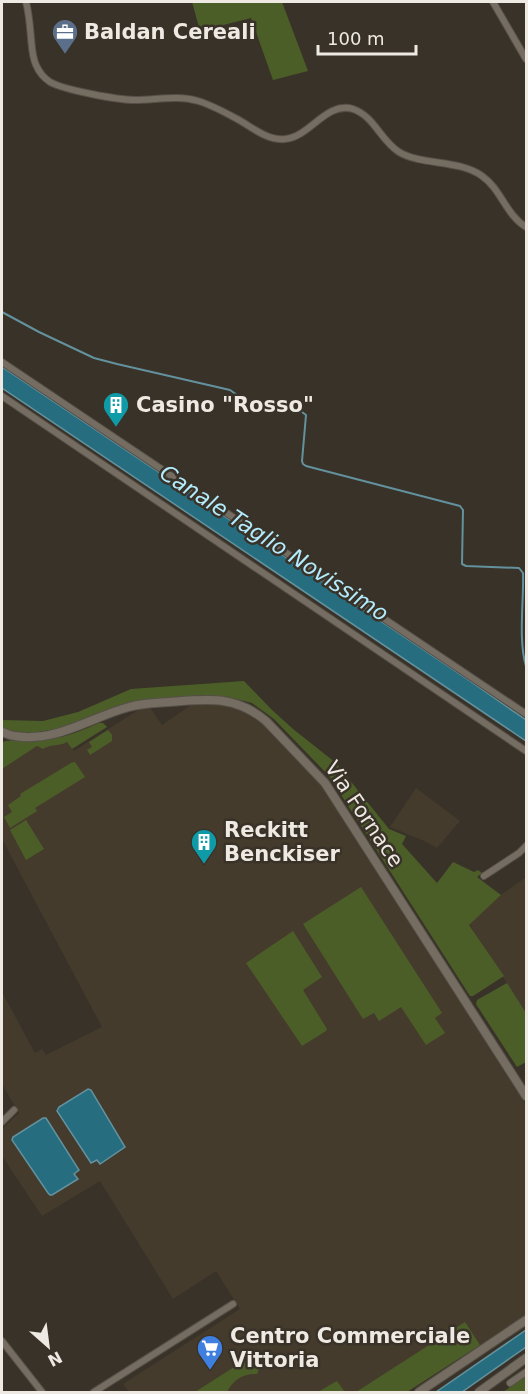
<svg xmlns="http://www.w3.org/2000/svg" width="528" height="1394" viewBox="0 0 528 1394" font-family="'DejaVu Sans',sans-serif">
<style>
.built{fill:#453b2c}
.green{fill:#4c5e28}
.water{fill:#276d80;stroke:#63929e;stroke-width:1.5}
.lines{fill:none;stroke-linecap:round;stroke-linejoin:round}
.stream{stroke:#63929e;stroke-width:2}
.street-casing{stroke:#565048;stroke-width:8}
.secondary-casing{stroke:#565048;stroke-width:10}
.street{stroke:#756d62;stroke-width:6}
.secondary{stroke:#756d62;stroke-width:8}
.labels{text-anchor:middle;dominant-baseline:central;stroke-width:5;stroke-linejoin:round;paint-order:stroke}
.poi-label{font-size:21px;font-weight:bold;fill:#eee9e3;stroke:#393228;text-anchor:start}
.street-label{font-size:21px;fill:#eee9e3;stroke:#393228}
.water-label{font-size:22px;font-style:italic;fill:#b3ebfd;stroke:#393228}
</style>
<rect width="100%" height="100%" fill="#393228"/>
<path class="built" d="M209 702 239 707 265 723 269 731 319 783 526 1105V1314L480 1345 465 1323 356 1392H345L337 1381 318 1392H129L123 1384 240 1309 216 1271 173 1299 100 1181 42 1216 2 1156V1129L19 1113 2 1084V992L35 1053 42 1049 46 1055 102 1027 2 839V769L37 746 43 749 51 745 63 744 67 742 74 751 140 709H151L162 725 191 705Z
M416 788 460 821 437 848 422 840 390 827Z
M526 877V1013L469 924 501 895Z"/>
<path class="green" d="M192 2H282L308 71 273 80 251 18 200 31Z
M244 681 271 709 293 729 336 763 389 829 406 836 402 844 437 883 453 862 474 872 478 870 482 873 477 877 501 895 469 925 504 976 473 996H470L329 776 274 719 252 703 228 697 204 695 150 700 62 728 32 733 2 730V720L43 721 78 712 131 689Z
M99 723H103L107 727 72 749 67 742C59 747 53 743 43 749L37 746 2 769V743L5 741C20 739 34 741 49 739 67 737 83 730 99 723Z
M108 730 112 735V741L90 755 87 750 92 747 89 742Z
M75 762 85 777 35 808 37 811 10 828 4 817 12 812 8 805 21 796 20 794 71 763Z
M26 820 44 849 26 860 10 830Z
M361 887 442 1013 435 1018 445 1033 426 1045 401 1007 379 1021 374 1013 363 1019 303 924Z
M293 931 322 977 303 990 327 1029 326 1031 302 1046 246 963Z
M507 983 526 1013V1062L517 1067 476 1004 477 1000Z
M465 1322 480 1345 407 1392H356Z
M253 1355 260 1366 257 1374C243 1373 233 1380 227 1392H195Z
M526 1376V1392H503Z
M337 1381 345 1392H318L335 1382Z"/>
<path class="water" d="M2 367 467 679 526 720V741L2 388Z
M88 1089 91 1090 125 1147 100 1164 97 1160 91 1163 57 1111 59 1107Z
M43 1118H46L79 1170 74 1174 78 1179 52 1195H50L48 1193 12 1140 13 1137Z
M526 1330V1347L462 1392H436Z"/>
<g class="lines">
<path class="stream" d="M2 312 39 332 94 358 117 364 230 390 247 402 302 412 306 415 302 461 303 464 306 466 460 506 463 510 462 564 466 566 519 568 523 573C524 600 518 640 526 666"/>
<g class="street-casing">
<path id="street" d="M26 2C29 13 30 26 31 38 32 47 32 56 36 65 39 72 44 78 50 82 64 90 118 100 135 100 156 100 178 95 198 101 212 105 226 113 239 120 253 128 268 141 285 139 310 137 326 101 353 109 374 116 381 141 399 152 423 166 458 159 482 176 501 189 506 215 526 227
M493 2 526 59
M2 362C176 480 352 596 526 714
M2 396 526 751
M484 876 519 853 526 846
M2 1122 14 1110
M2 1341 42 1392
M510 1383 526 1372
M94 1392 233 1304"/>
</g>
<g class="secondary-casing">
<path id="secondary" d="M2 732C6 733 10 736 15 736 56 743 91 717 129 707 143 703 157 703 170 702 208 699 235 695 266 721L325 783 526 1096
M419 1392 526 1320
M479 1392 526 1358"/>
</g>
<use href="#street" class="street"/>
<use href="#secondary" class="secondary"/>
</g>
<defs>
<g id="office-pin" transform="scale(1.35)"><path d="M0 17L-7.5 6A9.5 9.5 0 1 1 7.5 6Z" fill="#5c6f8a" stroke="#393228"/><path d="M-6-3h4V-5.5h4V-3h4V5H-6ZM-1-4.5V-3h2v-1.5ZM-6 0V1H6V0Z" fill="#fff"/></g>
<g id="building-pin" transform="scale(1.35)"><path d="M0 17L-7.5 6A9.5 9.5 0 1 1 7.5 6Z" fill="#0f9aa8" stroke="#393228"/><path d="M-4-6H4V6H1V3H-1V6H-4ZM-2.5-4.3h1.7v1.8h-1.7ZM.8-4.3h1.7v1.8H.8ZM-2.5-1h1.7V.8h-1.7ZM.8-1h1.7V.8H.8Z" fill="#fff"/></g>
<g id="supermarket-pin" transform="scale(1.35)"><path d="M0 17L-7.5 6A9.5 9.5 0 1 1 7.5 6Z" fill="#3f7fe0" stroke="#393228"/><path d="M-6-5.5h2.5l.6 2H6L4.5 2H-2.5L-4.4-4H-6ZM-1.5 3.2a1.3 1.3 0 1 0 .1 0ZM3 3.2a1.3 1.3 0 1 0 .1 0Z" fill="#fff"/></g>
</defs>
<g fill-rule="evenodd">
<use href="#office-pin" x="65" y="32"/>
<use href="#building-pin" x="116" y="405"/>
<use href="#building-pin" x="204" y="842"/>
<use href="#supermarket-pin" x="210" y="1348"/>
</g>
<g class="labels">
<g class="poi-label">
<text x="84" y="32">Baldan Cereali</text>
<text x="136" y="405">Casino "Rosso"</text>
<text x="224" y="830">Reckitt<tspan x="224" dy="24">Benckiser</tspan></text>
<text x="230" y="1336">Centro Commerciale<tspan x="230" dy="24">Vittoria</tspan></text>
</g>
<g class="street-label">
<text transform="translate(364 814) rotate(56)">Via Fornace</text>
</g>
<g class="water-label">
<text transform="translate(274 543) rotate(33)">Canale Taglio Novissimo</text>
</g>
</g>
<rect width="528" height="1394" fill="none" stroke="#eee9e3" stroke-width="6"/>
<g transform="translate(48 1346) rotate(152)" stroke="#393228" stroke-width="4.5" paint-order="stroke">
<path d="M0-4.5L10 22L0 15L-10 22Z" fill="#eee9e3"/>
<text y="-9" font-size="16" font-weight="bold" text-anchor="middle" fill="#eee9e3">N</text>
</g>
<path d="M318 45v9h98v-9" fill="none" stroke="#eee9e3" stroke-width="3"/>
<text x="327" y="45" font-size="18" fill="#eee9e3" stroke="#393228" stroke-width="4.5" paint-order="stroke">100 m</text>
</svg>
